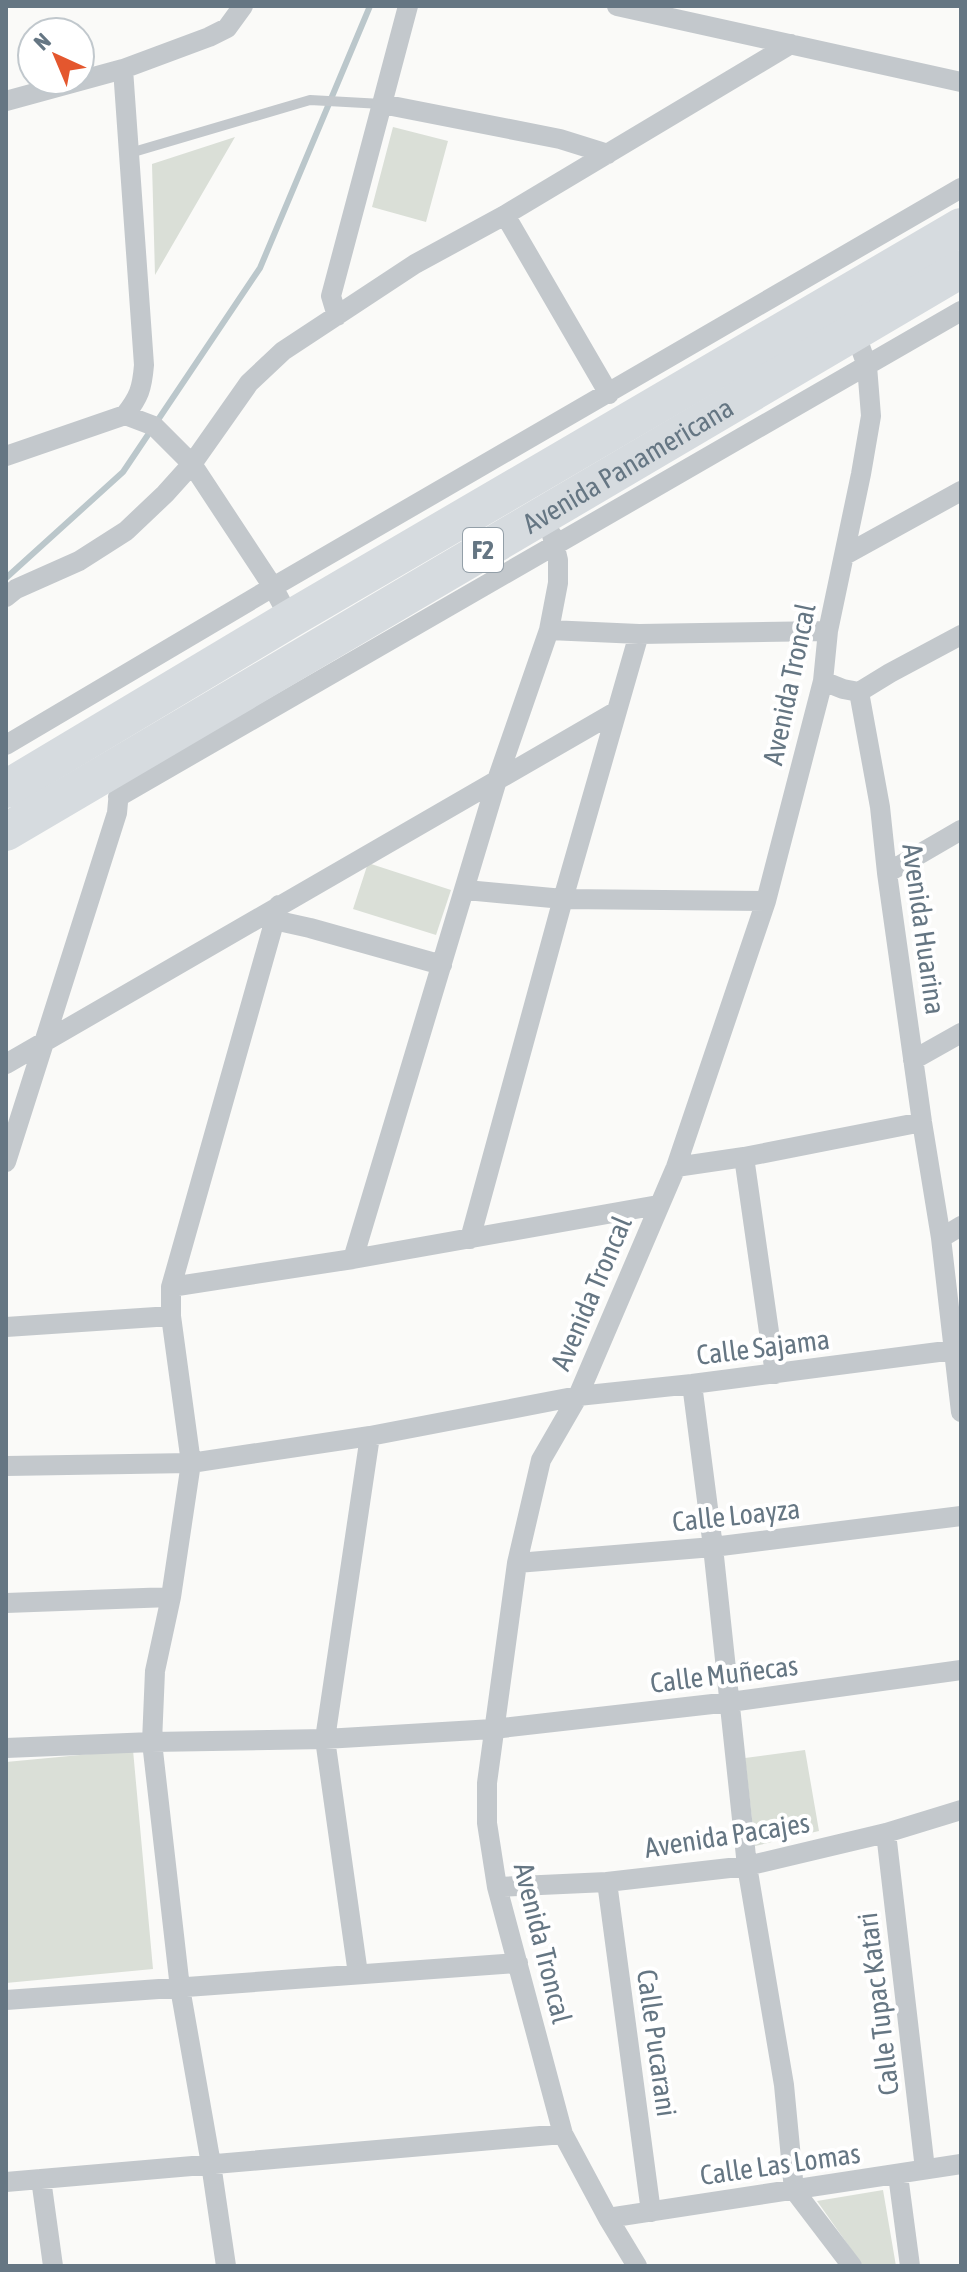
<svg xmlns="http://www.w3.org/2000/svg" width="967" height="2272" viewBox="0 0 967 2272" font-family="'Asap Condensed',sans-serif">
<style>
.green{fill:#dadfd7}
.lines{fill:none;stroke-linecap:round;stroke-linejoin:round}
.stream{stroke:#bbc7cb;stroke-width:6}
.lane{stroke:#c3c8cc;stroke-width:10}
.street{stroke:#c3c8cc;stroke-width:20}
.highway{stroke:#d6dbdf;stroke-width:38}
.labels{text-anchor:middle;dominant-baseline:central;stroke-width:8;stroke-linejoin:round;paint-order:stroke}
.shield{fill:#fff;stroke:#939fa8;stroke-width:2}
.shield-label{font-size:26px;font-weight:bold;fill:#657683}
.street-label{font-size:28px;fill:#657683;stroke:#fff}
</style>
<rect width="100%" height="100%" fill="#fafaf8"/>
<path class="green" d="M393 127 448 141 426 222 372 207Z
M235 137 155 275 152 164Z
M368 863 451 890 436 935 353 909Z
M133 1750 153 1969 6 1983V1762Z
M805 1750 819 1831 755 1846 745 1758Z
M883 2190 896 2266H863L817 2201Z"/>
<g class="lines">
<path class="stream" d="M6 578 123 472 260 268 370 6"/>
<path class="lane" d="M130 153 310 100 382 104"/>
<path class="street" d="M617 6 961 82
M123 69 144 365C142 389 139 397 125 415
M6 101 123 69 209 37 227 28 243 6
M382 104 560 139 608 154
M505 215 609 394
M337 316 331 296 408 6
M6 456 125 415 154 426 192 464 273 587 290 619
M845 555 961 491
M6 597 16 589 79 561 126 531 165 494 192 464 249 383 283 351 415 264 505 215 791 44
M549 630 639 634 828 631
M823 681 843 689 859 692 890 673 961 635
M859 692 880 807 887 873 922 1122 941 1238 961 1412
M6 745 273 587 961 188
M118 797 961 311
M887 873 961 830
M466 890 563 899 766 901
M274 920 310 928 442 965
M913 1060 961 1033
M6 1064 617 711
M744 1157 775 1374
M6 1162 117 813 119 791 115 785
M676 1167 744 1157 922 1122
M941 1238 961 1226
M470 1239 563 899 639 634
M353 1259 497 780 549 630 558 583V560L552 535
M171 1287 353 1259 658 1205
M6 1327 171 1316
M692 1384 713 1547 747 1866 784 2085 794 2190 852 2266
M6 1466 191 1463 370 1436 578 1396 692 1384 954 1350
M517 1563 713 1547 961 1516
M6 1603 171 1597
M6 1748 152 1742 325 1739 493 1729 730 1702 961 1670
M886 1833 925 2169
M607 1882 651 2212
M497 1887 607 1882 747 1866 886 1833 961 1810
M358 1974 325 1739 370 1436
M6 2000 518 1963
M898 2175 910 2266
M41 2179 53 2266
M6 2182 563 2134
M608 2218 961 2164
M226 2266 211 2164 180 1988 152 1742 155 1671 171 1597 191 1463 171 1316V1287L279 905
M637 2266 608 2218 563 2134 497 1887 487 1823V1783L517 1563 541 1460 578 1396 676 1167 766 901 823 681 828 631 861 474 871 416 867 366 855 332"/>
<g class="highway">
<path d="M6 789 290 619 961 227"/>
<path id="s1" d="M6 832 961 269"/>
</g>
</g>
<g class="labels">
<rect class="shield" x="463" y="528" width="40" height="44" rx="6"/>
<g class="shield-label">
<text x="483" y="550">F2</text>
</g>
<g class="street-label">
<text stroke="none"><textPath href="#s1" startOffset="722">Avenida Panamericana</textPath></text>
<text transform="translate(789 684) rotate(-78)">Avenida Troncal</text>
<text transform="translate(924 929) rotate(82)">Avenida Huarina</text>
<text transform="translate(591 1293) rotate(-67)">Avenida Troncal</text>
<text transform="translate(763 1347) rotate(-7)">Calle Sajama</text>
<text transform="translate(736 1515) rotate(-6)">Calle Loayza</text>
<text transform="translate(724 1674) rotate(-7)">Calle Muñecas</text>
<text transform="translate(727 1835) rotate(-9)">Avenida Pacajes</text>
<text transform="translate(543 1943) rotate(76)">Avenida Troncal</text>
<text transform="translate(878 2004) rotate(-97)">Calle Tupac Katari</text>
<text transform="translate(657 2043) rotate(82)">Calle Pucarani</text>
<text transform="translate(780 2164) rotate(-8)">Calle Las Lomas</text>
</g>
</g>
<rect width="967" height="2272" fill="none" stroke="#657683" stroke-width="16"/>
<g transform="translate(56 56) rotate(316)"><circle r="38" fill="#ffffff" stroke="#c1c8cd" stroke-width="2"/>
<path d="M0-6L14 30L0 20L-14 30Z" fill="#e4572e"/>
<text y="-12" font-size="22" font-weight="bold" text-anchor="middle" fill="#657683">N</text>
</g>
</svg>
